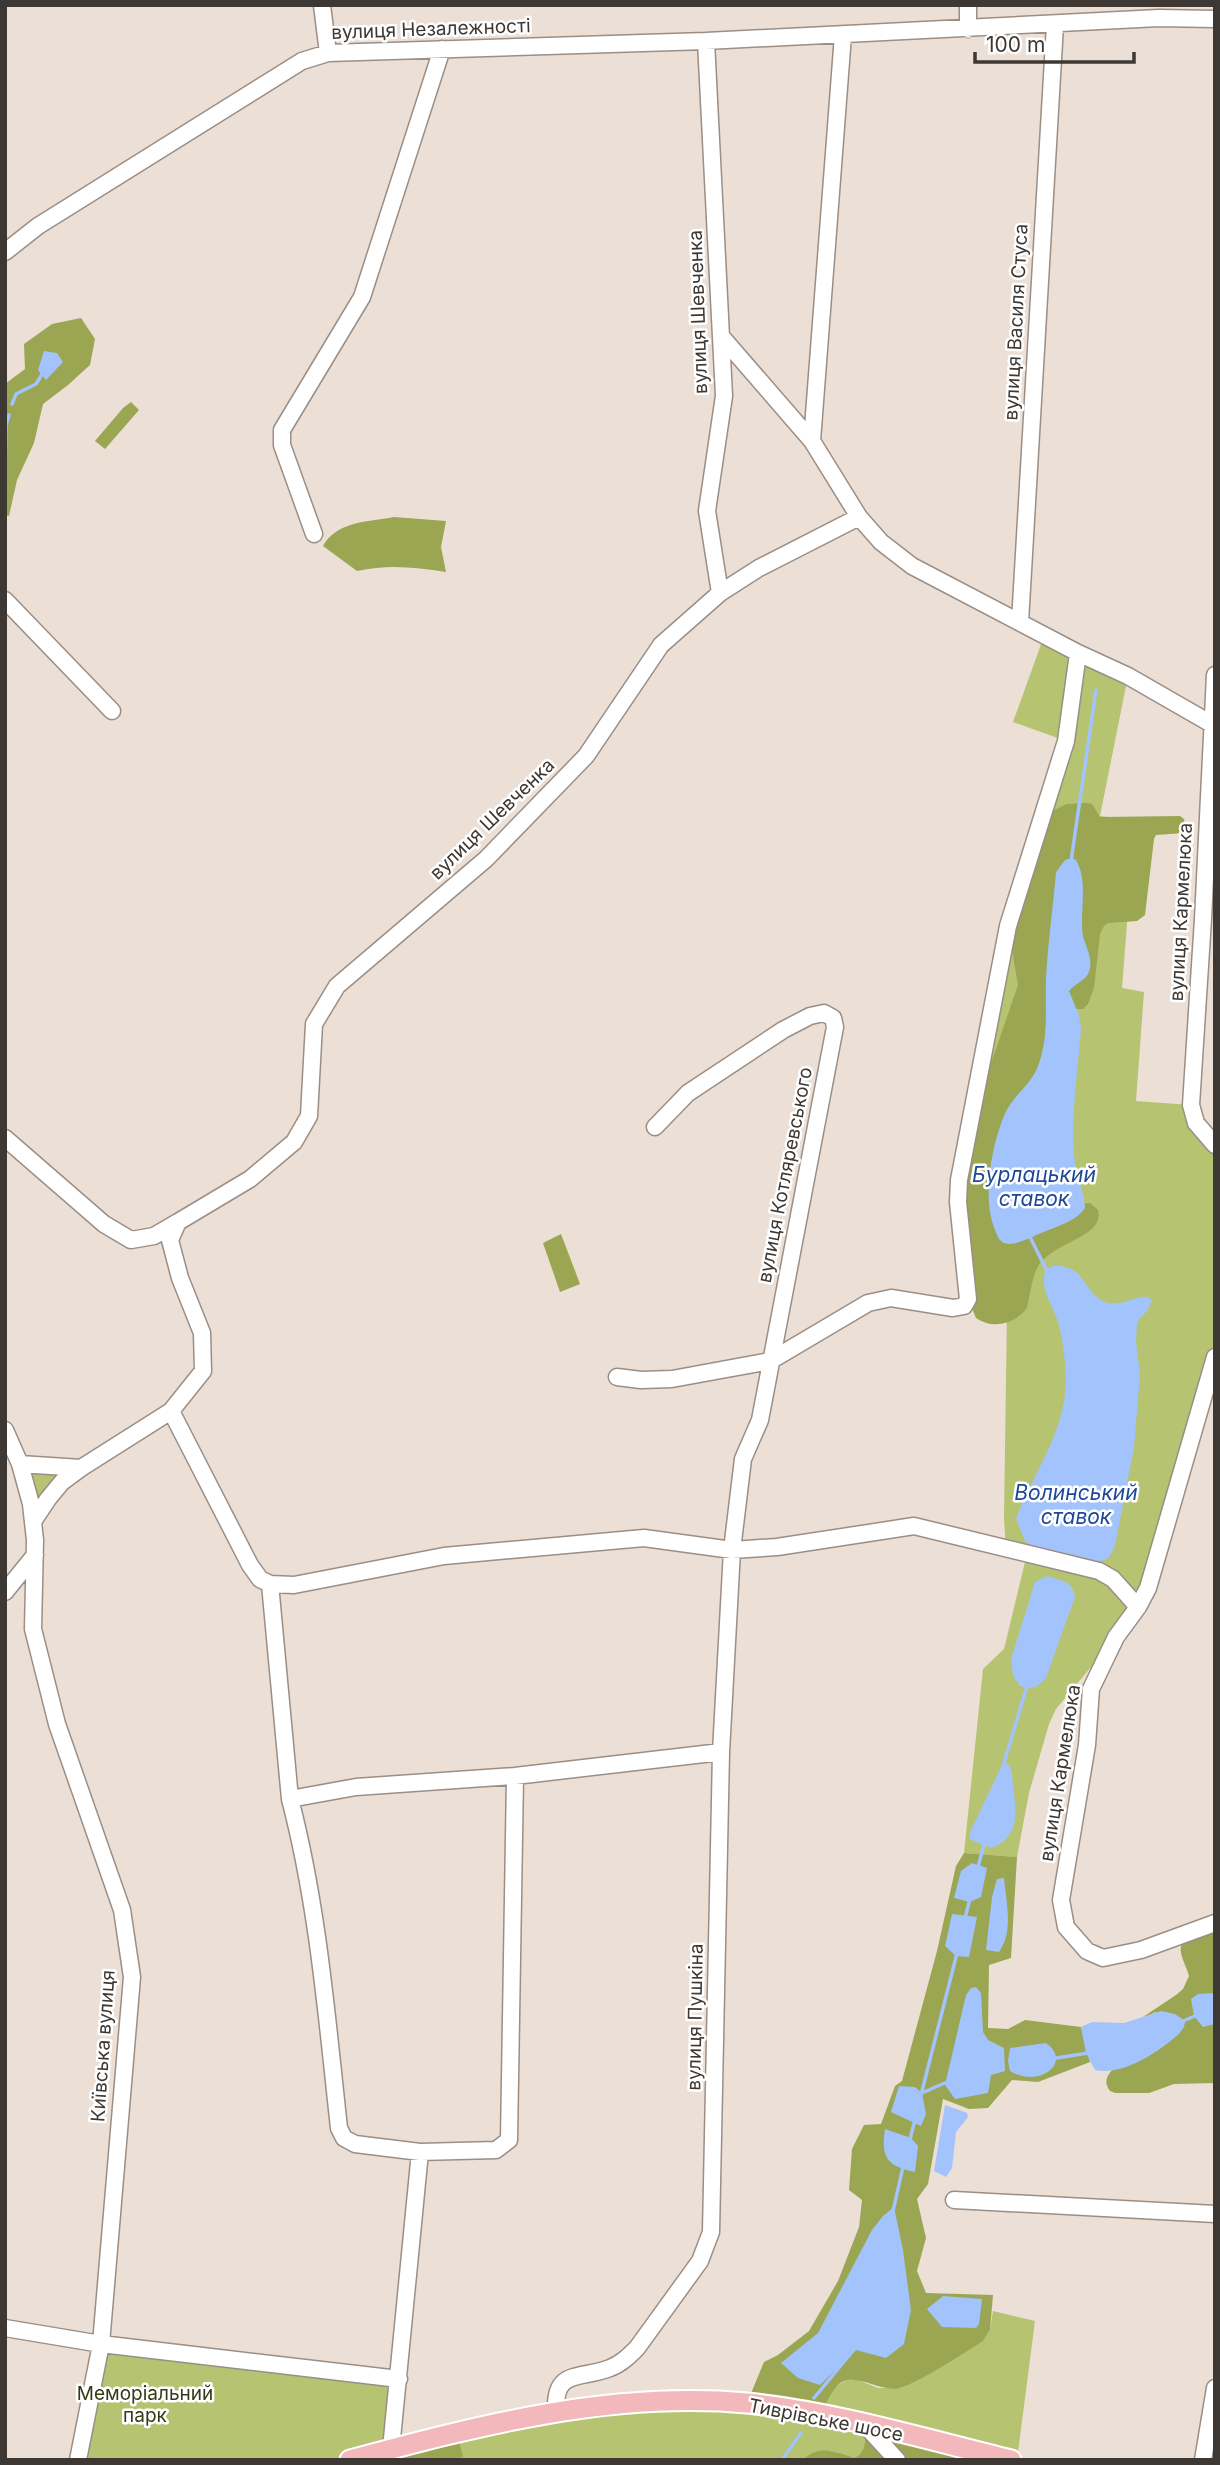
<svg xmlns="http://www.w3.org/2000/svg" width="1220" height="2465" viewBox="0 0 1220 2465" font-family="Inter,sans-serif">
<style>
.green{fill:#b6c370}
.forest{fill:#9aa651}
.water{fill:#a3c3fd}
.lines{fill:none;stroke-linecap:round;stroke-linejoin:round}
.stream{stroke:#a3c3fd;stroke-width:3.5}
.minor-casing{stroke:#9a8e85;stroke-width:19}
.major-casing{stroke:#fff;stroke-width:23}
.minor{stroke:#fff;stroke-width:16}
.major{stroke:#f2b8bc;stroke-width:19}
.labels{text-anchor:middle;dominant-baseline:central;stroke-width:5;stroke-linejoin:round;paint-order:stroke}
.street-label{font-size:19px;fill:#3d3834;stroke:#fff}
.park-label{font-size:19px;fill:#353b16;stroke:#fff}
.water-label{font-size:21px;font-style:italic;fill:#1e4798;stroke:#fff}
</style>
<rect width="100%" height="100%" fill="#ecdfd6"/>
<path class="green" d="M1044 636 1128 676 1100 816 1135 820 1122 988 1144 992 1136 1101 1191 1105 1215 1145V1357L1148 1588 1116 1637 1056 1709 1049 1724 1029 1793 1017 1857 964 1853 983 1669 1004 1649 1025 1562 1006 1549 1004 1519 1007 1309 958 1202 1008 926 1066 741 1013 722Z
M20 1464 81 1468 34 1520Z
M993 2311 1035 2321 1017 2460 865 2426V2450L854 2458 831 2451 809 2460H450L462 2457 457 2433 699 2401 836 2386 847 2380 856 2379 878 2388H901L983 2341 990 2330Z
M101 2344 399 2379 391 2449 350 2460H78Z"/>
<path class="forest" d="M81 318 95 339 90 365 68 385 43 404 34 443 17 480 9 516 5 515V384L25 369 24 344 52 324Z
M131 402 139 410 105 449 95 441 123 408Z
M394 517 446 521 441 547 446 572C415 567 388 564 357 571L323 546C337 521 367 522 394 517Z
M1087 803 1092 804 1100 817 1180 816 1184 819 1186 830 1184 833 1156 835 1154 839 1145 915 1137 921 1108 923 1104 926 1100 934 1094 988 1088 1004 1083 1009H1076L1042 1054 1037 1070 1019 1106 1081 1204 1090 1203 1098 1210C1105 1237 1054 1241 1038 1266 1032 1277 1030 1295 1027 1308 1015 1324 993 1330 976 1318L968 1299 958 1202 977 1104 1018 985 1008 926 1050 812 1067 804Z
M561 1234 580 1284 560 1292 543 1243Z
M964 1853 1017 1857 1011 1958 989 1965 988 2028 1008 2029 1025 2020 1081 2027 1090 2062 1038 2082 1012 2080 988 2108 969 2109 943 2099 928 2184 917 2199 926 2238 917 2271 926 2293 993 2295 990 2330 983 2341C961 2355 926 2378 903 2387 881 2396 854 2367 836 2387 829 2395 825 2407 820 2415L747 2403 764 2362 778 2355 809 2331 838 2281 859 2227 862 2200 849 2190 852 2149 864 2125 881 2124 895 2086 902 2081 937 1951 956 1866Z
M1215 1923V2083L1174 2084 1149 2093H1115L1110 2091C1104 2083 1106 2077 1112 2070L1173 2033 1156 2012 1140 2019 1176 1995 1183 1989 1189 1976C1187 1968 1179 1954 1181 1947 1183 1938 1206 1926 1215 1923Z
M865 2425 1011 2460H803C819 2444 835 2452 854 2458 868 2451 865 2439 865 2425Z
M457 2433 463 2457 450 2460H350Z"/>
<path class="water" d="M44 351 57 353 63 362 46 380 38 370Z
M1072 858 1076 860C1089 882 1079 912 1083 936 1086 947 1092 957 1090 968 1088 981 1076 982 1069 991L1079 1015 1081 1028C1078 1070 1071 1112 1074 1154 1075 1173 1084 1189 1085 1208 1076 1222 1054 1227 1039 1234 1031 1237 1013 1247 1004 1243 999 1241 997 1235 995 1230 982 1199 991 1147 1004 1116 1015 1090 1035 1086 1042 1053 1048 1029 1045 1003 1046 978 1048 943 1053 907 1056 872L1065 860Z
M1053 1266C1086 1264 1082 1292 1105 1302 1122 1308 1133 1295 1149 1297L1152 1301 1147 1311 1139 1319 1137 1324 1136 1342 1140 1375 1134 1447 1115 1546 1108 1559 1092 1563 1035 1548 1025 1541 1016 1519C1031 1478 1060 1439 1065 1394 1067 1371 1064 1342 1057 1319 1051 1301 1039 1289 1046 1269Z
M1047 1576C1060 1580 1073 1581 1075 1597L1046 1678 1036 1687 1026 1688 1020 1686 1013 1676 1011 1659 1035 1582Z
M1004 1761 1010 1766 1012 1774C1014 1803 1025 1836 991 1848L969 1839 971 1830Z
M972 1863 987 1868 981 1897 970 1902 954 1898 961 1871Z
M1004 1878C1006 1901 1014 1932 999 1952L986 1950 992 1897 997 1879Z
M952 1914 977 1917 969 1957 956 1956 945 1946Z
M976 1987 981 1993 983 2032 988 2040 1004 2048 1005 2071 991 2075 988 2093 955 2099 945 2085 966 1995 971 1988Z
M1215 1993V2024L1203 2027 1194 2016 1191 1999 1198 1994Z
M1161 2011 1175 2014 1185 2021 1184 2027 1179 2034C1158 2052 1124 2076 1095 2070L1086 2053 1081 2027 1092 2022 1124 2023Z
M1046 2043C1073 2062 1040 2089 1010 2071L1008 2061 1010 2048Z
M899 2086 915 2087 922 2093 926 2114 921 2126 891 2112Z
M945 2105 967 2113 968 2117 956 2132 952 2168 946 2177 934 2171Z
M885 2129 911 2138 918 2146 915 2172C886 2166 881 2157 885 2129Z
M894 2207 903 2250 911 2310 904 2344 886 2358 856 2350 820 2385 798 2378 781 2363 818 2333 872 2230 883 2216Z
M943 2296 982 2299 979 2324 976 2328 942 2327 927 2309Z"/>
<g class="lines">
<path class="stream" d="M12 404 16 394 36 384 44 371
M5 468 6 425 9 415
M1071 861 1096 690
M1031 1234 1030 1237 1047 1271
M1003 1766 1027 1686
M978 1867 985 1841
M965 1918 970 1899
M1181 2022 1197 2015
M1050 2059 1088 2053
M922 2093 947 2082
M921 2095 957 1953
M909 2143 915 2120
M893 2211 903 2167
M814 2398 857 2346
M782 2460 801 2433"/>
<g class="minor-casing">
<path id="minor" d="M322 5 328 53
M968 29V5
M5 252 38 226 302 61 328 53 706 41 1159 18 1215 19
M721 336 812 441 859 517 881 542 912 566 1078 653 1128 676 1215 726
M812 441 843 35
M314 534 282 445V430L362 297 442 49
M720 593 759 568 859 517
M5 600 112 711
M1020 622 1055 25
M1215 675 1203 919 1191 1105 1196 1123 1215 1145
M5 1138 104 1224 131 1240 154 1236 178 1222
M1215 1357 1148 1588 1138 1607 1116 1637 1091 1689 1087 1745 1061 1900 1066 1927 1087 1951 1103 1958 1141 1950 1215 1923
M617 1377 641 1380 672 1379 770 1361 868 1303 891 1298 953 1308 964 1306 968 1299 958 1202 959 1180 1008 926 1066 741 1078 653
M171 1411 250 1565 260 1579 270 1584 290 1799C318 1906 327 2019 339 2128L344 2138 355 2144 420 2152 496 2150 509 2140 515 1776
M5 1430 20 1464 31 1504 35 1540 33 1629 57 1724 122 1910 132 1977 101 2344 78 2460
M20 1464 81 1468
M34 1520 48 1499 62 1482 81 1468 171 1411 203 1371 202 1333 180 1278 170 1240 178 1222 250 1179 294 1142 309 1116 314 1024 337 986 486 859 586 756 661 645 720 593 707 511 724 396 706 41
M270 1584 294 1585 444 1556 644 1538 732 1550 777 1547 914 1526 1099 1571 1113 1579 1138 1607
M5 1592 35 1555
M290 1799 356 1787 515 1776 721 1752
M954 2200 1215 2214
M5 2328 101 2344 399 2379
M556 2411C554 2368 580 2380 610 2368 621 2364 629 2356 637 2348L700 2261 711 2232 721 1752 732 1550 743 1459 760 1420 835 1027 833 1018 824 1013 810 1016 783 1030 688 1093 655 1127
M865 2425 897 2460
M391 2449 420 2152
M1203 2460 1215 2388"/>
</g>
<g class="major-casing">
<path id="major" d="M350 2460C480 2425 611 2391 747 2403 835 2412 925 2439 1011 2460"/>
</g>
<use href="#minor" class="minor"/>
<use href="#major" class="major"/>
</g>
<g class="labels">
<g class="street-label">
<text transform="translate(431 29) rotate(-2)">вулиця Незалежності</text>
<text transform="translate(698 312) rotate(-92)">вулиця Шевченка</text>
<text transform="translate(1016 322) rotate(-87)">вулиця Василя Стуса</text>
<text transform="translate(492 819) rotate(-44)">вулиця Шевченка</text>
<text transform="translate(1181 912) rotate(-87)">вулиця Кармелюка</text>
<text transform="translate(785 1175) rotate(-79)">вулиця Котляревського</text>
<text transform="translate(1060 1773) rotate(-81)">вулиця Кармелюка</text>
<text transform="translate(695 2017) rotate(-89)">вулиця Пушкіна</text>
<text transform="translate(103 2046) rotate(-86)">Київська вулиця</text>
<text transform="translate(826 2420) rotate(11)">Тиврівське шосе</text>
</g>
<g class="park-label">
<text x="145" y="2393">Меморіальний<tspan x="145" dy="22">парк</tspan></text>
</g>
<g class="water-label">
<text x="1034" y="1174">Бурлацький<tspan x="1034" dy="24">ставок</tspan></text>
<text x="1076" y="1492">Волинський<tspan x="1076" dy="24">ставок</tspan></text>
</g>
</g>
<rect width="1220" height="2465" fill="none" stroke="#3d3834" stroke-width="14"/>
<path d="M975 52v10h159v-10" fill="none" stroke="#3d3834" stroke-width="3.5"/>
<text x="986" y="52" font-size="21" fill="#3d3834" stroke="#ffffff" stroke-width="5" paint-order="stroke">100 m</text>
</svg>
